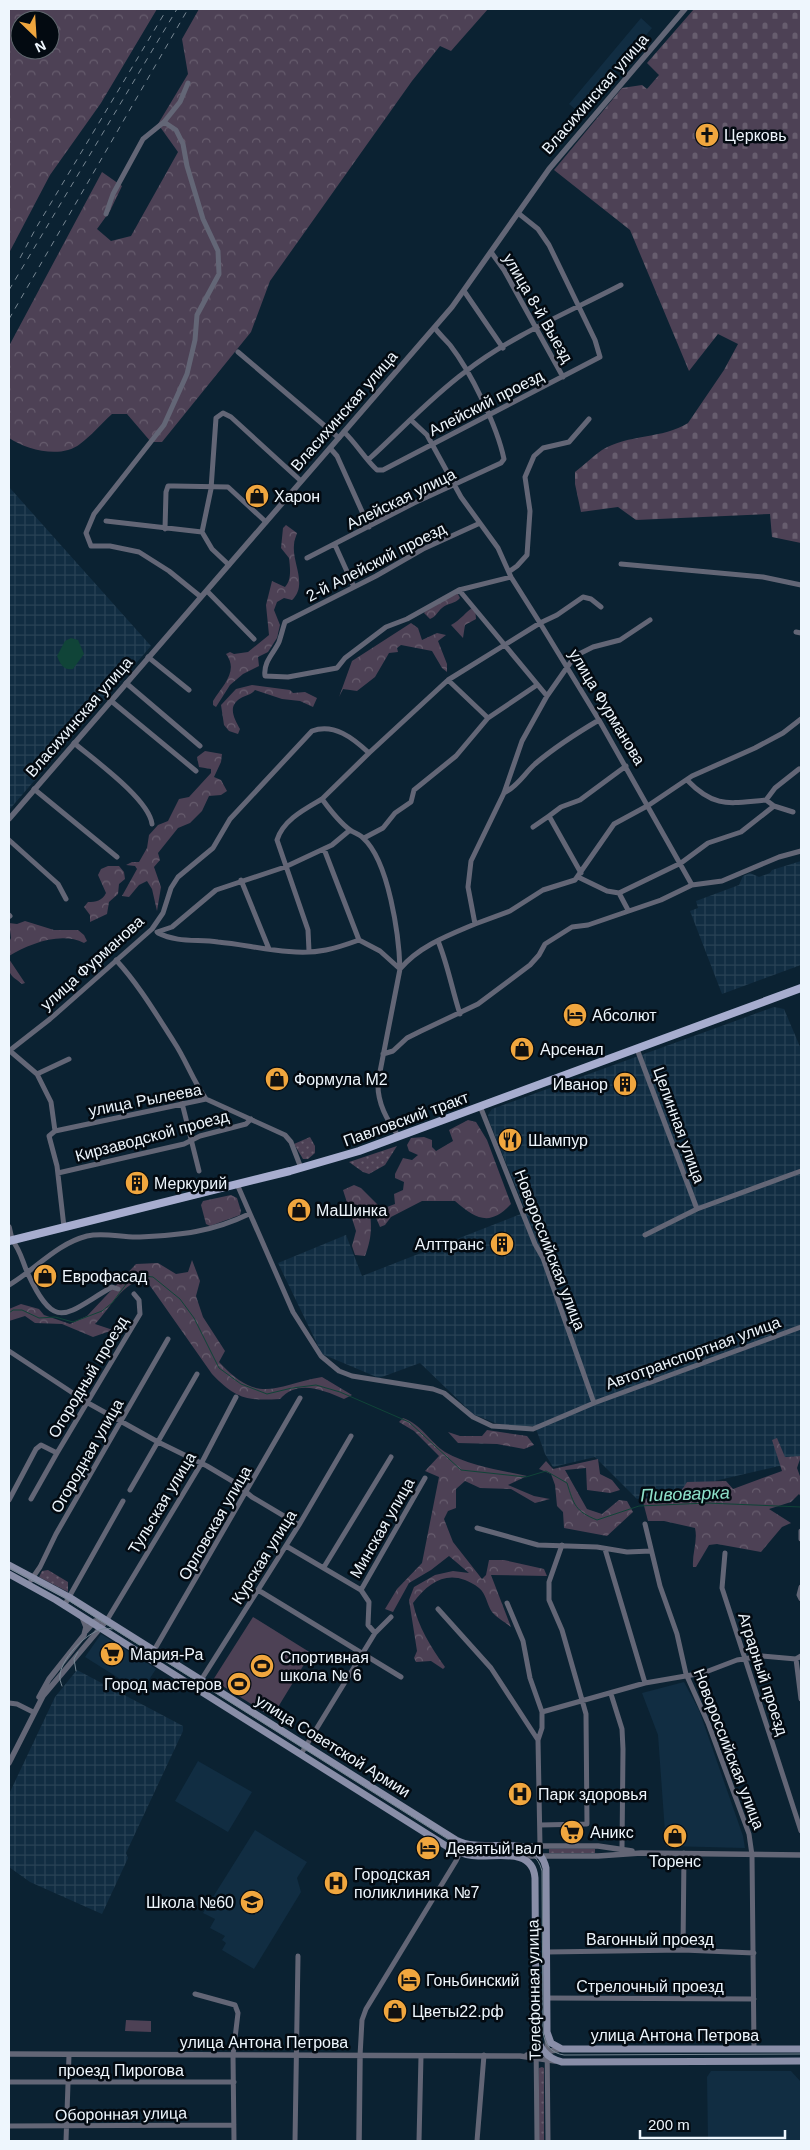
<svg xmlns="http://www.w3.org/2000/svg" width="810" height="2150" viewBox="0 0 810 2150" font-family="Arial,sans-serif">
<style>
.built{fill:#112d42}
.industrial{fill:url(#industrial-grid)}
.grass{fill:url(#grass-dots)}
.forest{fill:url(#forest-crowns);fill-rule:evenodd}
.cemetery{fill:url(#cemetery-stones)}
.park{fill:#4d4155}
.water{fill:#104438}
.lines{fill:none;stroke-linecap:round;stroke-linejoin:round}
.stream{stroke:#104438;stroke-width:1}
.minor{stroke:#636676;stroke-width:5}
.tertiary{stroke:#636676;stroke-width:5.5}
.secondary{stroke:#898ea8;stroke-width:7}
.primary{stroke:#a7adcf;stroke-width:8}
.tram{stroke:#778793;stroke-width:1}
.rail{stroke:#778793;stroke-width:1;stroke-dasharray:6 6;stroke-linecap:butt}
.labels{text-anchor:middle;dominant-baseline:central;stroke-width:5;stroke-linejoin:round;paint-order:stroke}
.street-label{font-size:16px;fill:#eef6fd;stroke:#030a11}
.poi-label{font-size:16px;fill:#eef6fd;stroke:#030a11;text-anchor:start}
.water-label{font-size:18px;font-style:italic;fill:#8de0c9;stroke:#030a11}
</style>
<defs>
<pattern id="industrial-grid" width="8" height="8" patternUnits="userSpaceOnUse" patternTransform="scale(1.25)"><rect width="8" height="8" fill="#112d42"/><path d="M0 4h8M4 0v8" fill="none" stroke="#284255"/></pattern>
<pattern id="grass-dots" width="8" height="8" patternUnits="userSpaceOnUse" patternTransform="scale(1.25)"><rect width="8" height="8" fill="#4d4155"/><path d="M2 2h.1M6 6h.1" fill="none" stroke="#675d6e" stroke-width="1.8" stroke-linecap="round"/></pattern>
<pattern id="forest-crowns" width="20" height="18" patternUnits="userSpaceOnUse" patternTransform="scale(1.25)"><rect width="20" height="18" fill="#4d4155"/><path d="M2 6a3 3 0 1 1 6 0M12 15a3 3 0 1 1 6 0" fill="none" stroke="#675d6e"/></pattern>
<pattern id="cemetery-stones" width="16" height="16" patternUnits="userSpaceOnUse" patternTransform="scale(1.25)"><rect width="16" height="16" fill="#4d4155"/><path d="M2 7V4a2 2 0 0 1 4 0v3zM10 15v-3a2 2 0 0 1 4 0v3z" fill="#675d6e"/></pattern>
</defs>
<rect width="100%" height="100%" fill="#0b2232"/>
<path class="built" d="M641 18 652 28 581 114 569 104Z
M101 1634 156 1669 141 1692 85 1657Z
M684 1682 699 1710 743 1836 745 1848 666 1846 658 1735 642 1693Z
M198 1761 252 1792 228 1832 175 1801Z
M255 1830 307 1862 297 1878 301 1892 254 1969 222 1950 226 1943 222 1940 225 1936 210 1928 215 1919 203 1913Z
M711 2071H791L801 2082V2141H708L707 2077Z"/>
<path class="industrial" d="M9 487 151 646 9 810Z
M801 861V965L722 994 690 911 698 908 696 901 739 885 743 876 750 873 759 877 770 873 772 870Z
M774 1007 784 1009 801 1049V1461L637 1499 595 1457 553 1467 545 1454 535 1426 512 1427 495 1423 473 1414 420 1363 379 1378 322 1354 278 1263 346 1235 362 1276 526 1212 489 1121 488 1115 492 1109Z
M77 1670 183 1726V1731L126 1853 128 1858 102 1914 30 1882 9 1867V1794L55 1697Z"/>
<path class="grass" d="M310 1137 315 1146V1153L308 1159H303L294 1144Z
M397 1146 385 1165 369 1174 363 1172 349 1162Z
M48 1570 68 1582V1592L39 1577 42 1571Z
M549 1849H595V1853H549Z
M542 2067 544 2068V2141H539V2068Z"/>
<path class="forest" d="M9 9H157L101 103 50 175 9 253ZM20 20H50V50H20Z
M199 9H488L451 51 440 46 412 81 270 281 251 332 162 442H151L127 414H112C101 424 91 436 80 444 61 459 27 450 9 438V346L102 172 122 186 110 211 97 229 111 241 131 236 178 152 158 124 188 74 182 39Z
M286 525 297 533C296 537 294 540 294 545 292 563 308 585 292 600L284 598 277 602 274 610 280 625 277 638 268 652 258 657 259 666 243 674 230 685 216 707 213 705V701C223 685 239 671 226 654L230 652 234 654 248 652 269 635 266 605 272 581 285 587C292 580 290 567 289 558L281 548 283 528Z
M454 594H458L460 598C455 604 447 603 442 608 437 612 436 617 430 619L424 613 427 609Z
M475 606 476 619 465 625 463 638 451 625C461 620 465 612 475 606Z
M411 623 418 628 422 640 437 633 446 635 438 641 447 664V672L442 668 432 651 401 645 397 648 398 652 389 653 375 677 357 691 343 689 339 697 352 661Z
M252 685 290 690 293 693 305 692 317 698 313 707 300 701 282 699 255 690C251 695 246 695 241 698 227 706 234 718 240 729L238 734 229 731 224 725 221 705 236 689Z
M205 751 222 754 221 762 214 777 221 780 227 791 221 795 209 796 202 811 190 823 178 828 158 853 160 860 154 867 161 887 157 911 152 889 147 881 139 885 129 897 122 896 137 869 135 866 126 865 132 862H139L147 848 149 835 158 825 168 821 179 799 189 797 211 773V769L199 767 197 757Z
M108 866H119L124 872 125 879 119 884 118 894 109 902 107 914 90 922V915L84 907 88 902C96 902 102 901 106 893L98 875 101 869Z
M25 921 54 930H78L84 935 87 941 84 943C61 931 29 944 9 956V942L11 938 9 923 17 924Z
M9 959 25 983 22 984C10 974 9 977 9 959Z
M468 1120 476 1122 487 1140 511 1204C490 1227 476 1219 455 1201H422L391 1217 385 1225 380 1227 374 1213H370C372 1229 371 1240 365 1256L355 1255 352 1246 356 1231 343 1190 354 1185 361 1188 382 1209 395 1204 394 1194 403 1190 404 1182 395 1178V1174L403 1158 412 1160 418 1155 409 1151 407 1145 411 1138 424 1137 432 1140V1147L436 1151 453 1141 449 1130Z
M231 1195 237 1198 241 1211 240 1215 210 1226 206 1224 201 1205 203 1201Z
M192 1260 200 1281 196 1296 203 1317 225 1351 219 1362C259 1405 273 1386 322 1377L352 1395 344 1399C323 1390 298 1379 280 1399 247 1401 236 1399 212 1374L146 1280C122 1281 111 1308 95 1324L113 1330 93 1337 62 1324 35 1323 25 1316 9 1321V1309L21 1304 39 1309 44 1315 70 1324 87 1316 136 1264 158 1263 176 1274 188 1272Z
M403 1418C421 1424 430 1442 445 1452 470 1466 500 1470 527 1476L508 1485 534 1496 550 1499 535 1503 511 1489 480 1488 465 1481 456 1489V1508L448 1511 444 1519 453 1542 482 1579 486 1575 489 1560H504L544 1569 547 1576 491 1575 511 1627C505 1622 497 1618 492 1612 487 1605 486 1593 479 1588 452 1568 431 1579 413 1603 418 1627 431 1647 445 1667L443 1669 431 1661 416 1662 414 1658 417 1651 409 1600 414 1587 435 1575 453 1571 469 1573 449 1556 431 1570 409 1583 393 1612 385 1609 397 1589 422 1563 439 1477 425 1471 439 1456 414 1431 399 1422Z
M487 1430 527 1436 534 1445 524 1449 497 1444 458 1443 448 1432 460 1436H482Z
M777 1438 785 1457 801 1456 797 1468 801 1479V1497L799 1494 791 1502 769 1509 791 1523 782 1527 761 1552 717 1544 709 1545 696 1567H693C692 1553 698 1541 695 1528L664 1521H648L642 1498C662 1500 676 1502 687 1482L726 1481 733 1489 782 1471 772 1440Z
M598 1459 600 1474 612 1480 620 1490 610 1493 587 1490 586 1468 565 1470 587 1509 602 1514 619 1500 627 1501 633 1512 607 1536 564 1528 563 1512 557 1506 555 1485 551 1474 539 1469 546 1461 553 1469Z"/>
<path class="cemetery" d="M694 9H801V543L772 537 770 514 636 520 618 507 581 512 575 484V472C584 465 593 456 602 450 628 434 663 439 688 423L724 370 738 344 718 334 689 371 630 230 554 170 622 88 642 85 647 89 659 75 647 63Z"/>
<path class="park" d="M253 1617 311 1653 272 1717 213 1680Z
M126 2020 151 2021V2032L125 2031Z"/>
<path class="water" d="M71 638 78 640 84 654 73 669C64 671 60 664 57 656L65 641Z"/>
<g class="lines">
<path class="stream" d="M9 1313 13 1310H22L39 1318 55 1317 73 1322 102 1311 112 1303 130 1279 136 1275 153 1277 180 1299 194 1318 219 1368 241 1384 267 1394 292 1388 316 1385 340 1392 409 1422 461 1470 526 1477 546 1471 567 1483C574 1505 575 1511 597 1520L639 1506 707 1503 801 1507"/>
<path class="minor" d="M164 122 176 130 183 144 187 166 203 219 218 251 219 274 197 315 195 340 187 374 164 425 94 514 86 533 91 546H110L139 552 169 571 201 597
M106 214 113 194 143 139 164 122 180 102 188 83
M491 252 504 270 563 377
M464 291 503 348
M238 352 339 438
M411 420 427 435 461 497 498 548 511 577 540 623 557 615 583 597 591 599 601 607
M344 432C356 443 365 459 377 470H383L600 357 595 340 549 245 538 229 518 213
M330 448 337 456 369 527
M369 459C401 430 430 398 465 372 511 336 569 312 621 285
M106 521 202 532 212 549 229 565
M478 524 423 549 376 576 285 622C283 628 281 636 279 642 274 653 263 662 265 676L288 677 337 668 345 658 386 627 407 619 459 590 511 577
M165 529 166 492 168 486H174L228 487 266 522
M202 532 211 489 216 418 223 413 231 417 301 481
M335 545 354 587
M307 558 414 503 501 463 504 459C497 426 471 372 450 345 445 339 439 334 435 328
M621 564 763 577 801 585
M510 571 517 566 527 555 530 511 525 477 534 456 543 448 569 442 589 419
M459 590 547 696
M207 591 254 639
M796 632 801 633
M148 657 189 690
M448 680 488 718
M126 683 200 746
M110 700 196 771
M74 743C93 759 149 799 152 824
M687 780C715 809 730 803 766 800L774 806
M34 789 117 857
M504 793C518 786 524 774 535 764 555 747 577 733 599 720
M766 800 775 788 799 769
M533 827 549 816
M364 838 383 828 395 813 411 802 414 790 456 756 488 718 537 685
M9 840 58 884 66 899
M324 849 359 940
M581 873 549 816 561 807 580 800 626 766
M578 877 607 891 619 893 681 863 708 843 741 832 774 806 793 812
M241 880 269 949
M619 893 628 910
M9 915 10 916
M475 924 510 911 543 890 575 880 614 824 649 805 692 776 755 748 783 733 801 719
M157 932 172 927 216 890 285 867 332 845 350 830
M158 933C178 943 197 939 218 942 252 945 292 957 326 950 337 948 348 944 359 940L380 951 400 969C399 936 389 861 363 838 360 834 354 833 350 830 339 822 330 810 322 799L369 753 448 680 540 623 599 720 692 885
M438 941C448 965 452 990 460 1014
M309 951 308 930 277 840C283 820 305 809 322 799
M116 960C139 985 156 1014 174 1042 186 1060 193 1081 206 1099
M637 1049 697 1209
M9 1051 50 1019 152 929 163 913 171 888 178 877 213 848 230 819 312 731C334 723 353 738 369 753
M10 1051 37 1074 69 1059
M383 1054 393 1051 407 1038 421 1031 478 1004 530 965 539 955 545 944 572 927 588 925 661 900 692 885 722 881 779 857 801 851
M37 1074 51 1102 55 1131 206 1099 285 1135 291 1142 301 1168
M182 1103 199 1171
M480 1106 535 1244 543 1258 594 1403
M55 1131 49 1136 57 1166 64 1227
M399 1137C387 1120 377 1103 378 1082L400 969C419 946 449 935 475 924L468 887 471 861 504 793 522 741 547 696 575 656 593 647 620 640 650 620
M58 1173 184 1144 200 1136 246 1124 251 1119
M237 1184 293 1312 321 1356 339 1371 352 1376 433 1389 444 1393 473 1417 492 1426 533 1429 594 1403 801 1327
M645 1235 697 1209 801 1171
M12 1240C21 1251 22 1261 28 1274 56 1334 66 1313 112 1287L118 1289
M9 1285C35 1270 56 1244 87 1236 105 1232 122 1238 140 1237 181 1235 212 1232 249 1214
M9 1351 88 1403 158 1442 207 1466 234 1482 252 1497 299 1525
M130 1490 197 1374
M31 1499 57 1453
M9 1500 36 1449 41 1445 57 1453 140 1314 139 1300 134 1294
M645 1524 660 1586 677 1634 686 1674 708 1723 749 1834 752 1855 754 2049
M477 1528 538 1545 597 1547 627 1552 651 1551
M801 1531V1539
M286 1546 361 1590 369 1602 368 1625 375 1633
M605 1549 645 1683
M725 1553 722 1588 801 1831
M324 1567 391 1457
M31 1580 40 1567 56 1534 168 1339
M801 1587 799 1595 801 1599
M258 1590 401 1677
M361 1590 425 1478
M507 1603 523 1641 530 1678 542 1712V1728L538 1740 540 1846
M64 1606 123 1501
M438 1609 491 1668 538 1740
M107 1620 201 1464 236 1397
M801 1656 796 1659 801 1699
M149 1659 300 1398
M196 1688 299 1525 351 1436
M611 1694 622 1729 623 1749 622 1849
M9 1703 17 1704 33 1712
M542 1712 645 1683 703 1673 737 1660 762 1656 796 1659
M301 1754 375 1633 391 1617
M540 1825 587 1824 586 1714 562 1630 549 1600V1582L562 1545
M683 1950 684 1853
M547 1952 683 1950 754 1953
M195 1994 235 2005 238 2013 233 2055 234 2141
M547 1998 754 1999
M547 2037 548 2141
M536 2039 537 2141
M360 2056 362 2020 366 2009 456 1861 464 1844
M9 2082H234
M9 2126 234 2125
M66 2141 69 2055
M295 2141 298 1956
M419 2141 421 2056
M477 2141 484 2055"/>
<path class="tertiary" d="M9 819 452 307 549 169 685 9
M9 1227 12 1240
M39 1697 49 1679 84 1635 86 1627 82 1617
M9 1763 43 1696 107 1620 95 1621 86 1631
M528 1846H598L632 1851
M520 1856H598L641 1853 801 1855
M9 2054 520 2056 555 2061
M527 2055 562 2049
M359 2141 360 2056"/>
<path class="secondary" d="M9 1565 69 1597 456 1840C484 1855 538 1830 546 1868L547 2032 551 2043 562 2049H801
M9 1574 56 1600 451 1849C460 1853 468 1856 478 1856 498 1857 533 1848 535 1878L536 2032C539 2048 546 2058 562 2062L801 2061"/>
<path class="primary" d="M9 1241 290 1171 359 1151 801 988"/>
<path class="tram" d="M9 1568 60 1595 449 1840C459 1845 468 1849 479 1850 502 1851 535 1841 542 1871L543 2032C545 2045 551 2053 564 2055L801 2054
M76 1671 74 1659 78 1652
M62 1686C61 1683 59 1678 60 1675 61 1658 93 1623 112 1629"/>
<path class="rail" d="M20 258 36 228 167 9
M9 290 177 9
M9 319 188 9"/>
</g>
<defs>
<g id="church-disc" transform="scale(1.25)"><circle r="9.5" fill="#f0a63e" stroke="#030a11"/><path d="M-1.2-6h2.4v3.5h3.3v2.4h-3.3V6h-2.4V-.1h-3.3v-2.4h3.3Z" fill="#111"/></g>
<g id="shop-disc" transform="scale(1.25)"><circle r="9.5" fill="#f0a63e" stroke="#030a11"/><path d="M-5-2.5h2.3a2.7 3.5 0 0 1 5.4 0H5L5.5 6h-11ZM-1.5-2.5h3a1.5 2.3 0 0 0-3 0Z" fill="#111"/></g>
<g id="hotel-disc" transform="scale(1.25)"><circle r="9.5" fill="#f0a63e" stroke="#030a11"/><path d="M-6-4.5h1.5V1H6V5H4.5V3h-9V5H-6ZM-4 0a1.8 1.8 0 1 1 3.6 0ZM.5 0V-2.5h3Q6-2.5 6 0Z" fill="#111"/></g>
<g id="building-disc" transform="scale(1.25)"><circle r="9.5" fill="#f0a63e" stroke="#030a11"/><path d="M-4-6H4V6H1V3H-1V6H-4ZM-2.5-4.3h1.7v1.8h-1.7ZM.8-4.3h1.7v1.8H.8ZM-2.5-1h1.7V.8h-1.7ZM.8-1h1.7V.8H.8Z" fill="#111"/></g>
<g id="restaurant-disc" transform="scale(1.25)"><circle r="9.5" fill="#f0a63e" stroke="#030a11"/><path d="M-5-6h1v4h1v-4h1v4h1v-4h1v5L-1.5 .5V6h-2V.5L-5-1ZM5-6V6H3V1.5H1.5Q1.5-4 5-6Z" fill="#111"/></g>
<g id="supermarket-disc" transform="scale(1.25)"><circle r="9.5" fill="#f0a63e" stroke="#030a11"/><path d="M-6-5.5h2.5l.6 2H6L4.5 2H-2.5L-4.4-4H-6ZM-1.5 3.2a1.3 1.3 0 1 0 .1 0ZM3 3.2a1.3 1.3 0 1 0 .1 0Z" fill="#111"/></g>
<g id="stadium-disc" transform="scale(1.25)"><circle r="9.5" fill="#f0a63e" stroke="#030a11"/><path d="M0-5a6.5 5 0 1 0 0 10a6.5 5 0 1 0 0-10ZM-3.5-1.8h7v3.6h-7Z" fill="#111"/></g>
<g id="hospital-disc" transform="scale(1.25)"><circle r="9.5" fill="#f0a63e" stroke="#030a11"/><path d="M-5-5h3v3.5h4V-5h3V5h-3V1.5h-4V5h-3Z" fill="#111"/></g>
<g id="school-disc" transform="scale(1.25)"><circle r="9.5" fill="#f0a63e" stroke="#030a11"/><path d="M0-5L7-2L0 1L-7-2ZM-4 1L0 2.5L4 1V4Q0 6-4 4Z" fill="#111"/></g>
</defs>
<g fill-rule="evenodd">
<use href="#church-disc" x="707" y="135"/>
<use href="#shop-disc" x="257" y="496"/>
<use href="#hotel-disc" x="575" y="1015"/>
<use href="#shop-disc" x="522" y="1049"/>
<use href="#shop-disc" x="277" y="1079"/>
<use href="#building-disc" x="625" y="1084"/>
<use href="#restaurant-disc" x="510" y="1140"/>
<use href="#building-disc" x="137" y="1183"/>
<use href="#shop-disc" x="299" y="1210"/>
<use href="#building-disc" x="502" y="1244"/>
<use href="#shop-disc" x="45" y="1276"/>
<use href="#supermarket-disc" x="112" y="1654"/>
<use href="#stadium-disc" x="262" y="1666"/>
<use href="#stadium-disc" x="239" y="1684"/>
<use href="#hospital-disc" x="520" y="1794"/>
<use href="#supermarket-disc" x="572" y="1832"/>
<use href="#shop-disc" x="675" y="1836"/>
<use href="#hotel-disc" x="428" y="1848"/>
<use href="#hospital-disc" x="336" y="1883"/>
<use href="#school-disc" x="252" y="1902"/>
<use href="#hotel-disc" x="409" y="1980"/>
<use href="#shop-disc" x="395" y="2011"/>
</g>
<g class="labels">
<g class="street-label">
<text transform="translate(595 94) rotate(-49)">Власихинская улица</text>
<text transform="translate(538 308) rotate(60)">улица 8-й Выезд</text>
<text transform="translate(486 403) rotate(-27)">Алейский проезд</text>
<text transform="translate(344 411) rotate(-49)">Власихинская улица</text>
<text transform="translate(401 499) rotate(-26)">Алейская улица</text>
<text transform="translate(376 562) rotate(-27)">2-й Алейский проезд</text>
<text transform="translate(607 707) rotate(59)">улица Фурманова</text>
<text transform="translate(79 717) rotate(-49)">Власихинская улица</text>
<text transform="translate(92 963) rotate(-42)">улица Фурманова</text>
<text transform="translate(145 1100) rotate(-11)">улица Рылеева</text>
<text transform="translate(406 1119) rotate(-20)">Павловский тракт</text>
<text transform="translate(679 1125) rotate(70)">Целинная улица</text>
<text transform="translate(152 1136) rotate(-15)">Кирзаводской проезд</text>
<text transform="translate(550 1250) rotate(69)">Новороссийская улица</text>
<text transform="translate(693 1353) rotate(-20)">Автотранспортная улица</text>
<text transform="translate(88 1377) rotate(-59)">Огородный проезд</text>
<text transform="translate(87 1456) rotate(-60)">Огородная улица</text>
<text transform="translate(162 1503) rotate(-59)">Тульская улица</text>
<text transform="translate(215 1523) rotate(-60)">Орловская улица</text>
<text transform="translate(382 1528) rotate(-60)">Минская улица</text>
<text transform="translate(264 1557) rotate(-58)">Курская улица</text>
<text transform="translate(763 1674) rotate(72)">Аграрный проезд</text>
<text transform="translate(333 1746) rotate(32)">улица Советской Армии</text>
<text transform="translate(729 1749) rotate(69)">Новороссийская улица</text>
<text x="650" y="1939">Вагонный проезд</text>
<text x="650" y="1986">Стрелочный проезд</text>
<text transform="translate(534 1990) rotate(-91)">Телефонная улица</text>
<text x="675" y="2035">улица Антона Петрова</text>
<text x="264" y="2042">улица Антона Петрова</text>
<text x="121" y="2070">проезд Пирогова</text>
<text transform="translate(121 2114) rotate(-1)">Оборонная улица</text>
</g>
<g class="poi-label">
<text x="724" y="135">Церковь</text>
<text x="274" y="496">Харон</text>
<text x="592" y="1015">Абсолют</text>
<text x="540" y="1049">Арсенал</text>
<text x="294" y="1079">Формула М2</text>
<text x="608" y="1084" text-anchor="end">Иванор</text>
<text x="528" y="1140">Шампур</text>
<text x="154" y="1183">Меркурий</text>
<text x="316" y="1210">МаШинка</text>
<text x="484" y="1244" text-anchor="end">Алттранс</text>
<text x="62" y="1276">Еврофасад</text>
<text x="130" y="1654">Мария-Ра</text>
<text x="280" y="1657">Спортивная<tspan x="280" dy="18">школа № 6</tspan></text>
<text x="222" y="1684" text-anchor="end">Город мастеров</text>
<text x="538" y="1794">Парк здоровья</text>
<text x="590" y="1832">Аникс</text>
<text x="446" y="1848">Девятый вал</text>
<text x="675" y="1861" text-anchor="middle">Торенс</text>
<text x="354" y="1874">Городская<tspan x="354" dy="18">поликлиника №7</tspan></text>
<text x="234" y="1902" text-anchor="end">Школа №60</text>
<text x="426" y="1980">Гоньбинский</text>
<text x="412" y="2011">Цветы22.рф</text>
</g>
<g class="water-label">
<text transform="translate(685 1494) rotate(-2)">Пивоварка</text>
</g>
</g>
<rect width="810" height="2150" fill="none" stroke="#eef6fd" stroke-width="20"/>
<g transform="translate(35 35) rotate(155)"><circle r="24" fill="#030a11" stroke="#61686f"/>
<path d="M0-4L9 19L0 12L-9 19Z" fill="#f0a63e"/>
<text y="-8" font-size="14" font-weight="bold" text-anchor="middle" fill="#eef6fd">N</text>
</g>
<path d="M640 2130v8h145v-8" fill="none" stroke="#eef6fd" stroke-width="2.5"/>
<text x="648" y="2130" font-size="15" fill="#eef6fd" stroke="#030a11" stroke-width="4" paint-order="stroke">200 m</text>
</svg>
